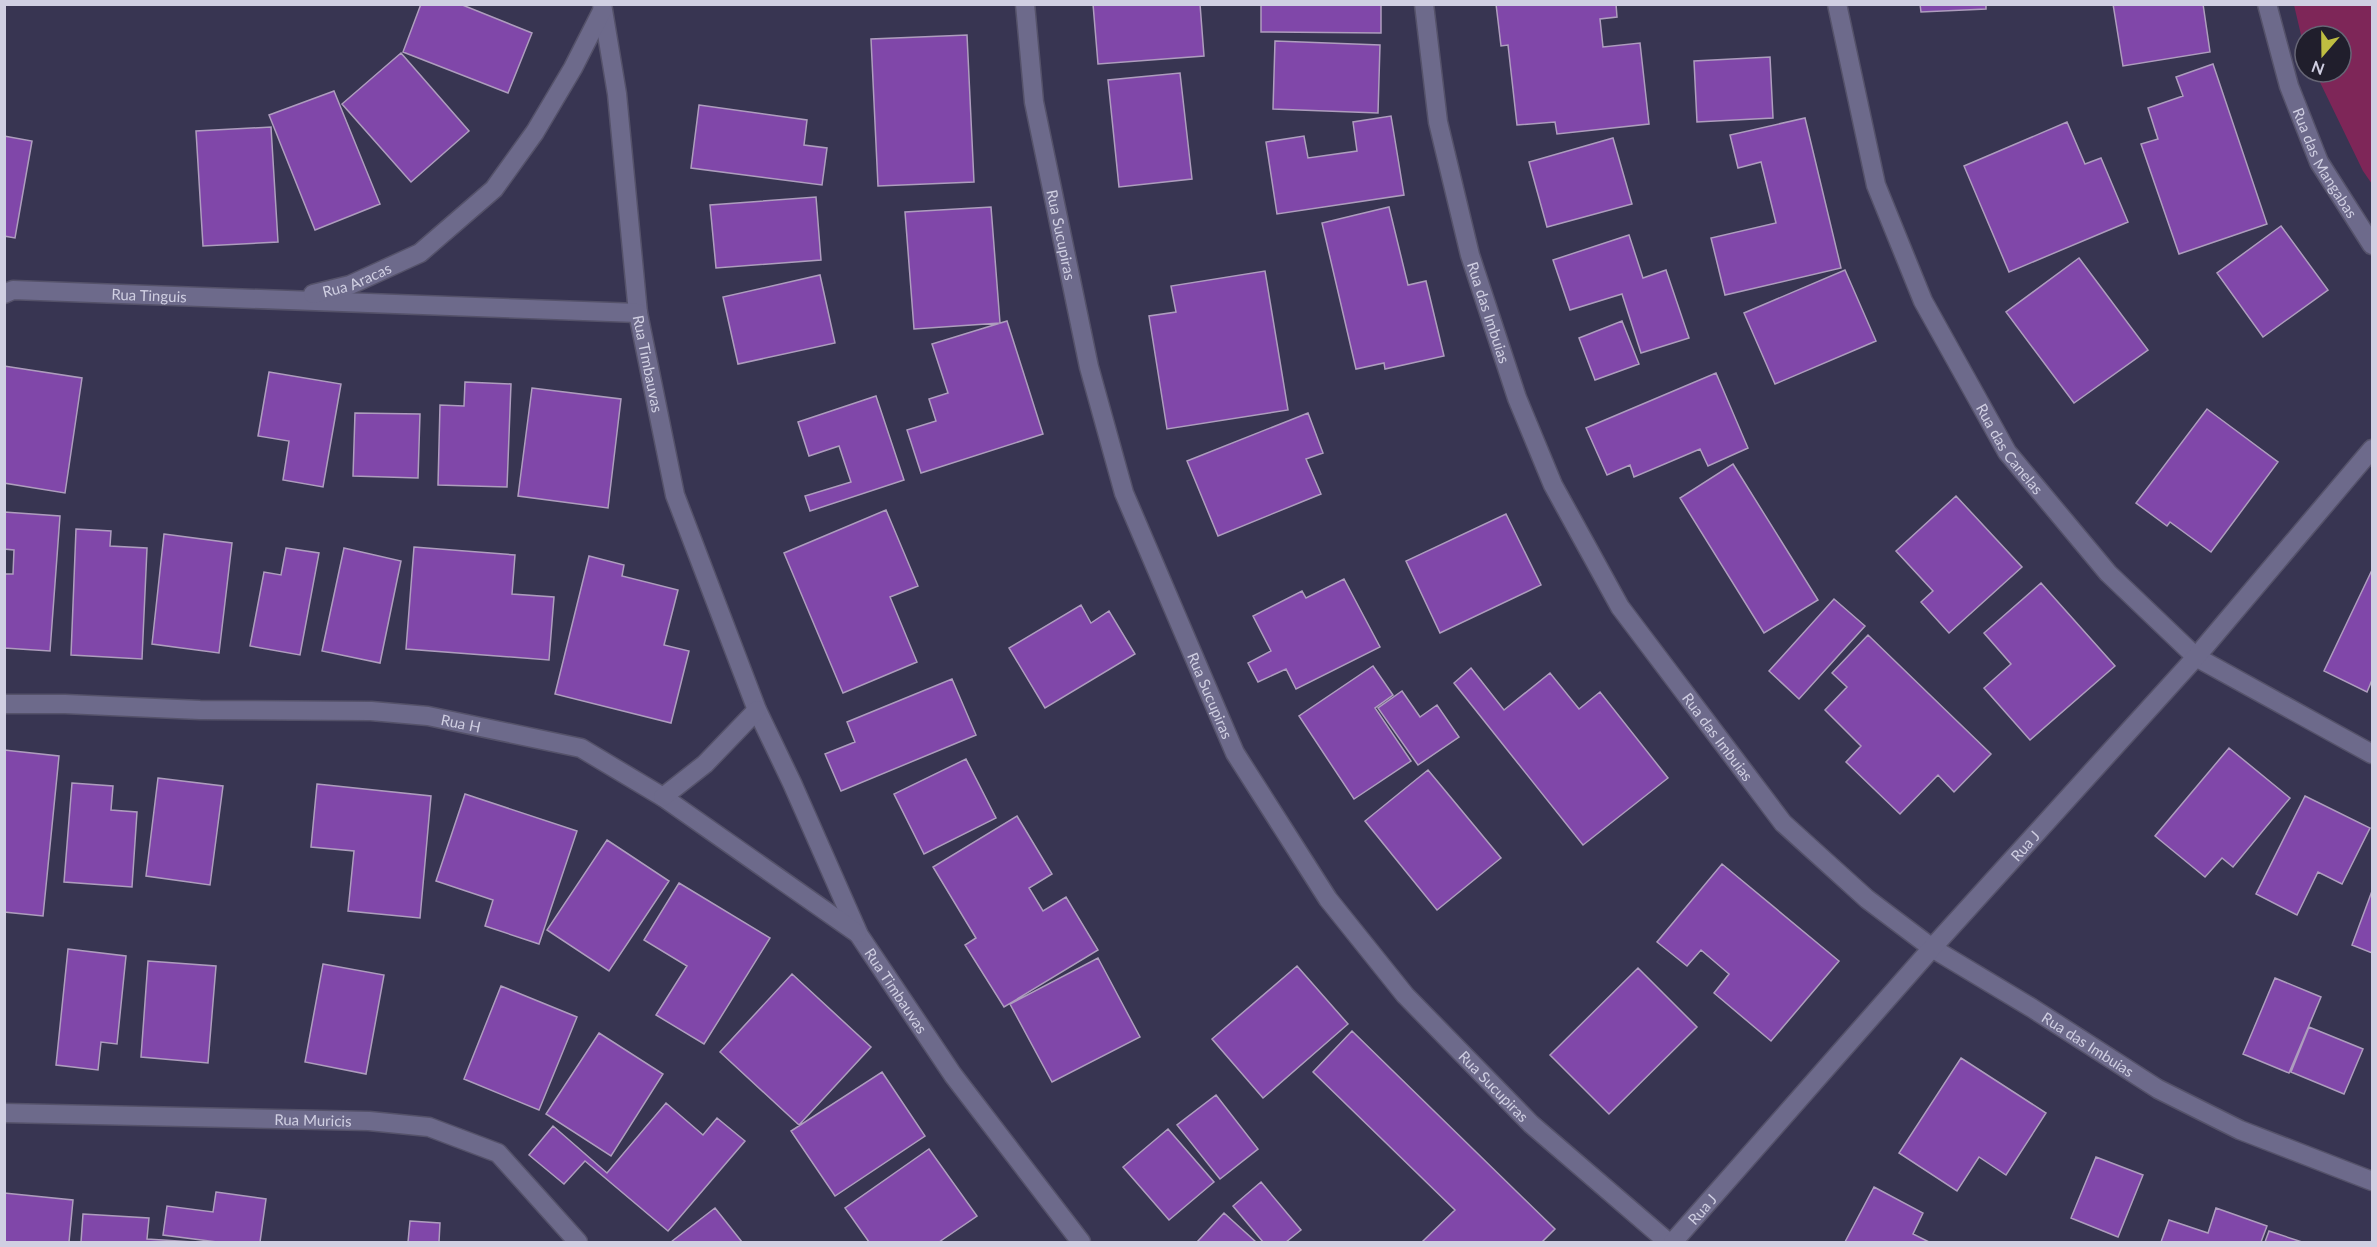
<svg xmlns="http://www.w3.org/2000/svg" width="2377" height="1247" viewBox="0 0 2377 1247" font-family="Lato,sans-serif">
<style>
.green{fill:#7e2658}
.building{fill:#8047a9;stroke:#ae9dbe;stroke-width:1.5}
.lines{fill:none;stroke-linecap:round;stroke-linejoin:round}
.minor-casing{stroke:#55526a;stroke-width:21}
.minor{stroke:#6d6a8b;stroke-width:18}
.labels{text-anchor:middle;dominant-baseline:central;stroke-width:5;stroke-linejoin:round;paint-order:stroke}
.street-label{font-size:15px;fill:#d0cfe2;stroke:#201e2c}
</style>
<rect width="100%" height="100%" fill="#383552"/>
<path class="green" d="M2294 5H2372V184L2363 171 2315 72H2341V36H2305V52Z"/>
<path class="building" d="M421 4H460L532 33 508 93 403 52Z
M1093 4H1200L1204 56 1098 64Z
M1261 4H1381V33L1261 32Z
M1496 4H1616L1617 17 1600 19 1603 47 1640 43 1649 124 1557 134 1555 122 1517 125 1508 45 1501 46Z
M1920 4H1986V9L1921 12Z
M2113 4H2203L2210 52 2123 66Z
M967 35 974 182 878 186 871 39Z
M1275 41 1380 45 1378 113 1273 109Z
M401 53 469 131 411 182 342 104Z
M1770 57 1773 118 1697 122 1694 61Z
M2213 64 2267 224 2179 254 2141 144 2158 139 2148 108 2183 96 2176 77Z
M1180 73 1192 179 1119 187 1108 80Z
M334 91 380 204 315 230 269 115Z
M699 105 807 120 804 145 827 148 822 185 691 168Z
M1391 116 1404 195 1277 214 1266 142 1304 136 1308 158 1357 151 1353 122Z
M1805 118 1841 268 1725 295 1711 238 1776 223 1761 162 1738 168 1730 135Z
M2067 122 2085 164 2101 158 2128 222 2009 272 1964 166Z
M271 127 278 242 203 246 196 131Z
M4 136 32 141 15 238 4 236Z
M1613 138 1632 204 1547 227 1529 162Z
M816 197 821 260 716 268 710 205Z
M991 207 1000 323 914 329 905 212Z
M1389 207 1408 285 1426 281 1444 356 1385 369 1384 363 1356 369 1322 223Z
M2281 226 2328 290 2263 337 2217 273Z
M1629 235 1643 278 1666 270 1689 338 1641 353 1622 294 1570 310 1553 260Z
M2079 258 2148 350 2074 403 2006 312Z
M1845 270 1876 341 1775 384 1744 313Z
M1265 271 1288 410 1167 429 1149 316 1176 312 1171 286Z
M820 275 835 343 738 364 723 297Z
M1007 321 1043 434 921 473 907 430 936 421 929 399 948 393 932 344Z
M1622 321 1639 364 1595 380 1579 338Z
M4 366 82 378 65 493 4 483Z
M269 372 341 384 323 487 283 480 289 441 258 436Z
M1716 373 1748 448 1708 466 1700 449 1634 477 1630 465 1607 475 1586 428Z
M465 382 511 384 507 487 438 485 440 405 464 406Z
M532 388 621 399 608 508 518 496Z
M876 396 904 480 810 511 805 496 851 482 839 446 809 456 798 422Z
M2207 409 2278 462 2211 552 2170 522 2167 526 2136 503Z
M355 413 420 414 418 478 353 476Z
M1308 413 1323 453 1306 459 1321 494 1218 536 1187 461Z
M1733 464 1818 600 1764 633 1680 498Z
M1956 496 2022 567 1949 633 1921 602 1933 591 1896 551Z
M886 510 918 586 890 597 917 662 843 693 784 553Z
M4 512 60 516 50 651 4 648V574H13L14 550 4 549Z
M1506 514 1541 585 1440 633 1406 561Z
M76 529 111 531 110 546 147 548 142 659 71 655Z
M164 534 232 543 219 653 152 644Z
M414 547 515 555 512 594 554 597 549 660 406 649Z
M286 548 319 553 300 655 250 646 264 572 281 575Z
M344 548 401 561 380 663 322 651Z
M589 556 624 565 622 576 678 590 664 645 689 651 671 723 555 694Z
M2372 570V680L2367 692 2324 671Z
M1344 579 1380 647 1296 689 1286 669 1258 682 1248 663 1271 651 1253 616 1302 591 1306 598Z
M2041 583 2115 666 2030 740 1984 688 2011 664 1984 633Z
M1834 599 1865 626 1799 699 1769 671Z
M1081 605 1091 623 1109 611 1135 654 1045 708 1009 648Z
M1868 635 1991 754 1954 792 1938 775 1900 814 1846 762 1861 746 1825 710 1847 687 1832 673Z
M1373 666 1393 695 1375 708 1411 761 1354 799 1299 716Z
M1471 668 1504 710 1550 673 1579 709 1600 692 1668 778 1583 845 1454 683Z
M952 679 976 735 841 791 825 754 855 742 847 722Z
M1402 691 1420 717 1437 705 1459 737 1418 765 1378 708Z
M2229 748 2290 798 2233 867 2222 858 2205 877 2155 836Z
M4 750 59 756 43 916 4 912Z
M966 759 996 818 924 854 894 794Z
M1428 770 1501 858 1437 910 1365 821Z
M158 778 223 786 210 885 146 876Z
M72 783 113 786 111 810 137 812 132 887 64 882Z
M317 784 431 796 420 918 348 911 354 851 311 847Z
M465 794 577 831 539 944 485 926 493 900 436 881Z
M2305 796 2370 828 2342 884 2318 872 2297 915 2256 894Z
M1017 816 1052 874 1029 888 1043 911 1066 897 1098 950 1004 1007 965 945 976 938 933 867Z
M607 840 669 881 609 971 547 930Z
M1722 864 1839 961 1771 1041 1714 993 1729 974 1701 950 1687 966 1657 942Z
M679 883 770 938 704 1044 656 1015 687 966 644 940Z
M2372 891V953L2352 945Z
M68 949 126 956 117 1044 101 1042 98 1070 56 1065Z
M1098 958 1140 1037 1052 1082 1010 1004Z
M148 961 216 966 208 1063 141 1057Z
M323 964 384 975 366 1074 305 1062Z
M1297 966 1348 1024 1263 1098 1212 1039Z
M1638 968 1697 1027 1609 1114 1550 1055Z
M792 974 871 1047 799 1125 720 1052Z
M2275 978 2321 997 2289 1073 2243 1054Z
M501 986 577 1017 539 1110 464 1079Z
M2309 1027 2363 1049 2344 1094 2291 1072Z
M1352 1031 1555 1229 1542 1242H1422L1455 1210 1313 1072Z
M599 1033 663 1074 611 1156 546 1114Z
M1961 1058 2046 1113 2006 1175 1979 1157 1957 1191 1899 1153Z
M882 1072 925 1136 835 1196 791 1131Z
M1216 1095 1258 1149 1220 1179 1177 1125Z
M666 1103 703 1135 717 1118 745 1141 668 1231 585 1161 564 1184 529 1155 553 1126 607 1173Z
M1168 1129 1214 1182 1169 1220 1123 1167Z
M929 1149 977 1216 939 1242H869L845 1208Z
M2096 1157 2143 1175 2118 1237 2071 1218Z
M1261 1182 1301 1230 1286 1242H1263L1233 1206Z
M1874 1187 1923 1213 1913 1234 1929 1242H1845Z
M216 1192 266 1199 260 1242H217L163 1235 167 1206 213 1212Z
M4 1193 73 1200 69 1242H4Z
M715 1208 742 1242H671Z
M2216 1208 2267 1226 2261 1242H2161L2169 1220 2208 1233Z
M1224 1213 1256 1242H1197Z
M83 1214 149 1218 147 1239 194 1242H81Z
M410 1221 440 1223 439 1242H408Z
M2269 1231 2302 1242H2265Z"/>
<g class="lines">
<g class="minor-casing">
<g id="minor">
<path id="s1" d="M602 4 617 94 638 313 675 495 757 710 792 783 859 935 953 1075 1081 1242"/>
<path id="s2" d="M1025 4 1034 102 1089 367 1124 493 1235 753 1328 899 1405 995 1531 1124 1668 1242"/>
<path id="s3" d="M1424 4 1438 122 1470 255 1517 398 1553 485 1620 607 1783 823 1867 899 1932 948 2032 1008 2158 1089 2240 1130 2372 1181"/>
<path id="s4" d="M1837 4 1876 185 1923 301 2007 452 2108 573 2196 657 2372 754"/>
<path id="s5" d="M2267 4 2289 86 2319 162 2372 245"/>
<path id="s6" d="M4 294 13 290 638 313"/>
<path id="s7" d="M313 294 350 285 420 253 494 189 535 132 573 68 602 11"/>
<path id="s8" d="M4 704H65L200 710 371 711 428 716 581 748 663 797 857 933"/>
<path d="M663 797 705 764 757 710"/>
<path id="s9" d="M4 1113 369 1121 429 1127 498 1153 578 1242"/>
<path id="s10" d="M1673 1242 1932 948 2196 657 2372 449"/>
</g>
</g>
<use href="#minor" class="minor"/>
</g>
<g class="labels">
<g class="street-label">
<text stroke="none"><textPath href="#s5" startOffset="170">Rua das Mangabas</textPath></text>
<text stroke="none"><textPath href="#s2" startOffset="234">Rua Sucupiras</textPath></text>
<text stroke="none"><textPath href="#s7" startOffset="46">Rua Aracas</textPath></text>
<text stroke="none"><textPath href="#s6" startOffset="146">Rua Tinguis</textPath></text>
<text stroke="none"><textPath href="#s3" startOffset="316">Rua das Imbuias</textPath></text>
<text stroke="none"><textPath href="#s1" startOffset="363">Rua Timbauvas</textPath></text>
<text stroke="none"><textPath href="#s4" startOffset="482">Rua das Canelas</textPath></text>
<text stroke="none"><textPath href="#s2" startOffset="720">Rua Sucupiras</textPath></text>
<text stroke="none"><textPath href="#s8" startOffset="458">Rua H</textPath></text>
<text stroke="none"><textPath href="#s3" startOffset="802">Rua das Imbuias</textPath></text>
<text stroke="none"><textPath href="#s10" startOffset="530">Rua J</textPath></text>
<text stroke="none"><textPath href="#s1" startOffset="1041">Rua Timbauvas</textPath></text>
<text stroke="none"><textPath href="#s3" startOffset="1288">Rua das Imbuias</textPath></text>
<text stroke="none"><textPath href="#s2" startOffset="1206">Rua Sucupiras</textPath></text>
<text stroke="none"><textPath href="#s9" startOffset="309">Rua Muricis</textPath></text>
<text stroke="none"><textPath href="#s10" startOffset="44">Rua J</textPath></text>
</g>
</g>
<rect width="2377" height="1247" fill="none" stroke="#d0cfe2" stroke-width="12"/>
<g transform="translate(2323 54) rotate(200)"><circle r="28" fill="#201e2c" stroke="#666575" stroke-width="1.5"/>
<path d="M0-4.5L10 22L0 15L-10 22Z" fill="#bfbe41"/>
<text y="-9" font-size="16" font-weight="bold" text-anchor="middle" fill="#d0cfe2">N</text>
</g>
</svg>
